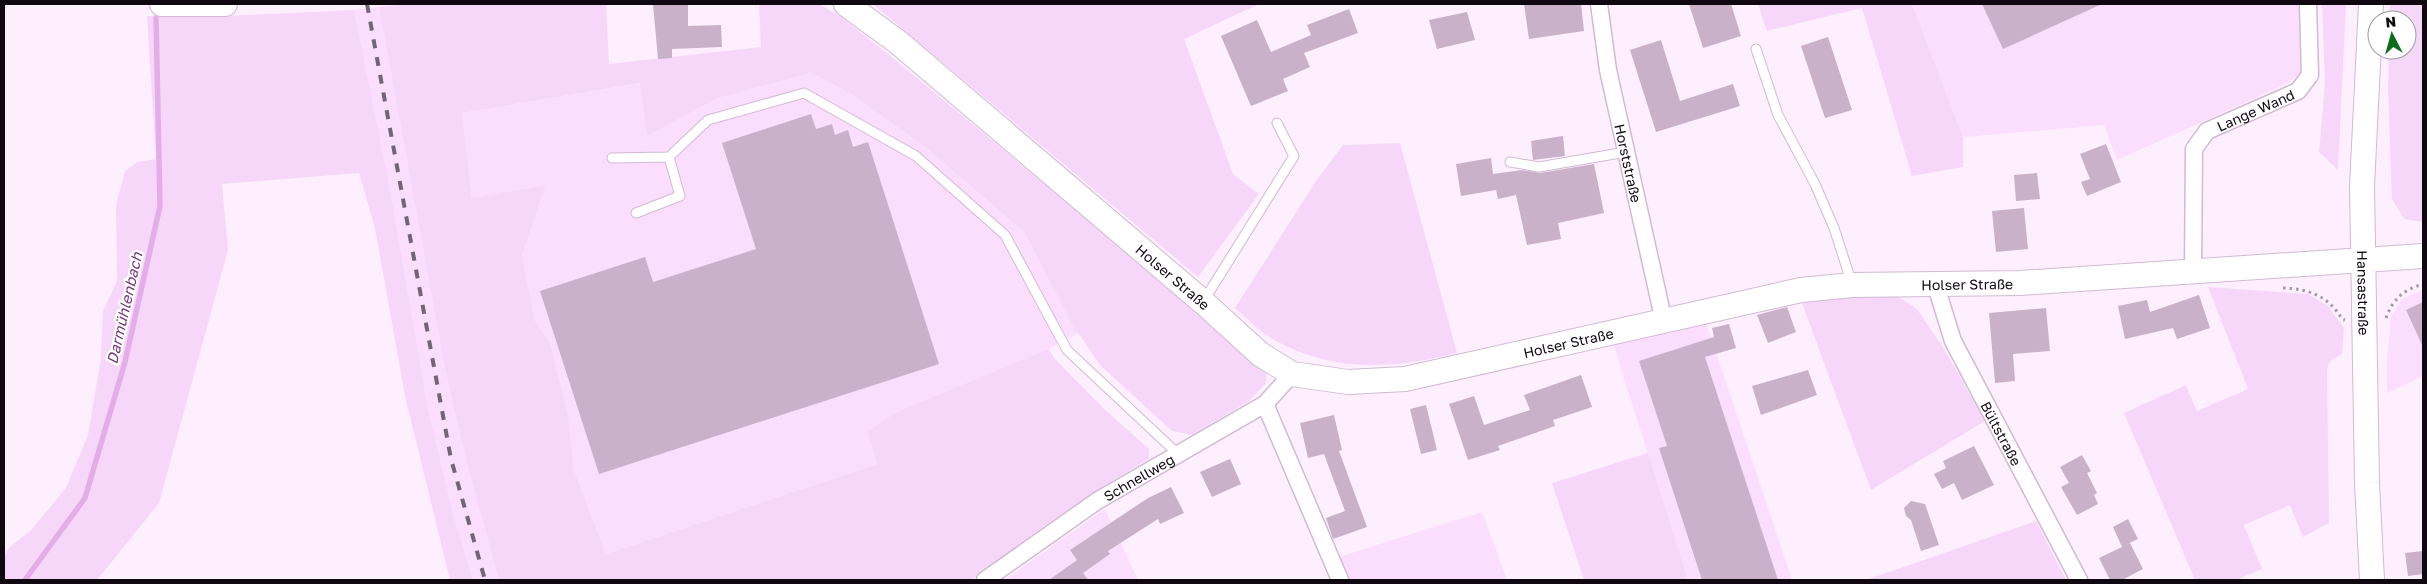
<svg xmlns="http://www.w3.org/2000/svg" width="2427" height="584" viewBox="0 0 2427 584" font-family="'Golos Text',sans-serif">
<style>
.built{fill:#fbddfd}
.green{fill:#f7d7f9}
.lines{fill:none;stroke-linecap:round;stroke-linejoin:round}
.stream{stroke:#e3aee7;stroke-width:5.5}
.building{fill:#c9b1ca}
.lane-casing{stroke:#d1bad3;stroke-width:11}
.street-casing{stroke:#d1bad3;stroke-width:19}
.secondary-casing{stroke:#d1bad3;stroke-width:26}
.path{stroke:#a599a6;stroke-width:3;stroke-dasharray:2.5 4;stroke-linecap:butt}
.lane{stroke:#fff;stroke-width:9}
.street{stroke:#fff;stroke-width:16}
.secondary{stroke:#fff;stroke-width:24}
.rail{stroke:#716772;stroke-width:4;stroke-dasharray:9 9;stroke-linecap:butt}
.labels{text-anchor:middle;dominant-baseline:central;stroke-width:4.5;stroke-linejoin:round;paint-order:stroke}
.street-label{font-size:14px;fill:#100811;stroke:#fff}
.water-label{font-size:15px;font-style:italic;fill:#77397c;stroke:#fff}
</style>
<rect width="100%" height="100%" fill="#fdeffe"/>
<path class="built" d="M1912 4H2301L2305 72 2277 88 2117 160 2104 125 1963 137Z
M379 7 445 369 467 464 499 580H473L454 517 428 409 390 189 354 10Z
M811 73 853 95 929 150 1024 232 1078 333 1049 349 966 385 897 412 877 464 606 554 574 470 568 414 550 343 535 321 522 255 546 185 472 198 462 113 641 83 647 136 718 98Z
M2423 290V376L2387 393V362L2391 317 2402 299Z
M1704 317 1792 580H1688L1612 340Z
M1105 509 1138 580H1005Z
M1482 512 1507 580H1348L1339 557Z"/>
<path class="green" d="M405 4H606L609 64 761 47 759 4H819L840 16 888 54 1267 369 1266 383 1249 401 1192 435 1172 431 1100 365 1074 327 1024 232 929 150 853 95 811 73 718 98 647 136 640 83 462 113 472 198 546 185 522 255 535 321 550 343 568 414 574 470 606 554 877 464 868 431 897 412 1049 349 1054 358 1103 408 1149 449V459C1086 495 1029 536 972 580H499L467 464 445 369 379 7Z
M873 4H1259L1184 39 1233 174 1259 194 1198 277Z
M1758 4H1912L1963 137V167L1912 176 1862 8 1767 31Z
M2322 4H2346L2338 170 2319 152 2325 84Z
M2390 4H2423V222L2404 219 2392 199 2388 88 2389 50H2407V20H2389Z
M354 10 390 189 428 409 454 517 473 580H450L405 396 375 228 359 173 222 184 228 250 159 503 97 580H4V557L9 548 32 529 66 488 88 435 101 358 103 311 117 281 116 205 125 171 137 162 156 159 147 16H225Z
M1400 143 1457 353C1392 369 1334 373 1274 340 1260 332 1247 318 1235 308L1316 181 1343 145Z
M2208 287 2308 294 2328 306 2344 328 2342 354 2330 361 2327 369 2329 523 2303 537 2290 505 2244 525 2262 569 2236 580H2195L2124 413 2186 385 2197 411 2248 389Z
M1863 295 1899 297 1917 309 1944 349 1985 421 1871 490 1800 298Z
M1648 453 1688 580H1584L1552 483Z
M2036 521 2066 580H1866Z"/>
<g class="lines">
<path class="stream" d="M25 580 85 498 125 362 160 206 156 18"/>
</g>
<path class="building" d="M653 4H688V26L721 25 722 47 672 49V58L658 59Z
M1524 4H1581L1584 31 1529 39Z
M1689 4H1731L1741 36 1703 48Z
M1982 4H2102L2003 49Z
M1349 9 1358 33 1304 53 1310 67 1283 79 1288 91 1251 106 1221 36 1257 20 1271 52 1311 35 1307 25Z
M1467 12 1475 40 1437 49 1429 20Z
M1828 37 1852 110 1825 118 1801 46Z
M1661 40 1680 101 1733 84 1740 106 1656 132 1630 50Z
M811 114 816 129 832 124 835 135 848 130 853 147 868 142 939 364 599 474 540 291 645 257 653 282 756 249 722 143Z
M1563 136 1565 156 1533 160 1531 141Z
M2106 144 2121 182 2087 196 2081 182 2090 179 2080 154Z
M1491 158 1493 174 1522 170 1540 173 1594 164 1604 213 1558 223 1561 239 1527 245 1516 195 1498 199 1496 190 1461 196 1456 164Z
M2037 173 2040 199 2016 201 2014 175Z
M2024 208 2028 249 1996 252 1992 211Z
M2199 295 2210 328 2177 339 2173 328 2125 339 2118 306 2147 300 2150 312Z
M2423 302V347L2406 310Z
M1787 307 1796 332 1768 343 1757 315Z
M2046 308 2050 351 2013 354 2015 381 1995 383 1989 313Z
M1729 324 1736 348 1705 357 1778 580H1702L1659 448 1667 446 1639 361 1714 337 1712 328Z
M1808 370 1817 395 1761 415 1752 386Z
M1581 375 1592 407 1553 420 1555 426 1498 446 1500 450 1468 460 1449 404 1474 396 1484 425 1530 410 1524 395Z
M1426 405 1437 450 1421 454 1410 409Z
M1334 415 1342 450 1339 451 1367 527 1333 539 1326 518 1345 511 1324 454 1308 458 1300 423Z
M1974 446 1994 485 1962 500 1954 483 1942 489 1934 474 1946 468 1943 461Z
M2082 455 2091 471 2087 473 2097 493 2094 495 2098 504 2077 515 2061 487 2069 483 2060 467Z
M1230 459 1241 484 1212 497 1200 472Z
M1171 487 1184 513 1160 524 1158 519 1108 551 1110 554 1083 573 1088 580H1049L1077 560 1070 550 1148 498Z
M1911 501 1925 504 1939 545 1921 551 1911 520 1906 516 1904 508Z
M2128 519 2138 539 2125 545 2130 543 2143 569 2122 580H2110L2099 558 2122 547 2113 527Z
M2423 551V574L2408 576 2405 553Z"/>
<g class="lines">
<g class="lane-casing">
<path id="lane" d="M1756 49 1778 115 1815 184 1834 228 1852 284
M612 158 669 157
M1510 162 1539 167 1626 152
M636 213 680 196 669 157 708 120 804 93 916 156 1005 235 1067 350 1179 455
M1203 302 1294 156 1277 123"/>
</g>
<g class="street-casing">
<g id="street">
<path id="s1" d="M1599 4 1608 70 1664 322"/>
<path id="s2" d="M2193 272 2194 149 2207 131 2298 91 2310 75 2308 4"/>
<path id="s3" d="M1935 283 1953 341 2079 580"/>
<path d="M1265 404 1340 580"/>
<path id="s4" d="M985 580 1097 501 1265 404 1292 374"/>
</g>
</g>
<g class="secondary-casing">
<g id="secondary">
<path d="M162 4H225"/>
<path id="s5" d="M846 4 899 43 1203 302 1260 354 1292 374 1348 382 1405 379 1801 290 1852 285 2020 283 2423 256"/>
<path id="s6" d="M2371 4 2362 186 2367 483 2372 580"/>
</g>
</g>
<path class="path" d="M2283 288C2310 289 2328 296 2342 319L2345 320
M2386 318C2393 299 2403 290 2423 284"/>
<use href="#lane" class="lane"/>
<use href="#street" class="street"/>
<use href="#secondary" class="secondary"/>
<path class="rail" d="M367 4 451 459 485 580"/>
</g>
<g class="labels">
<g class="street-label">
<text stroke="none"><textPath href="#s2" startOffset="198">Lange Wand</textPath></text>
<text stroke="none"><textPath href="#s1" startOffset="162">Horststraße</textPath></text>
<text stroke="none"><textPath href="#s5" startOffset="426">Holser Straße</textPath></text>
<text stroke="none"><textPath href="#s5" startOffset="1266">Holser Straße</textPath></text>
<text stroke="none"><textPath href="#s6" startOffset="289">Hansastraße</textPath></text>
<text stroke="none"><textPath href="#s5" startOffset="861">Holser Straße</textPath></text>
<text stroke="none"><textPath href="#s3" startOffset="165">Bültstraße</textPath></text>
<text stroke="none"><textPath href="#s4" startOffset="185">Schnellweg</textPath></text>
</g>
<g class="water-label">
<text transform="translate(124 308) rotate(-77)">Darmühlenbach</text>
</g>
</g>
<rect width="2427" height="584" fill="none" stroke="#100811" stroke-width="10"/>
<g transform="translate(2392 35) rotate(354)"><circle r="24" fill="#ffffff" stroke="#9f9ca0"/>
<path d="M0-4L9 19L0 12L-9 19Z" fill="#0e6d1a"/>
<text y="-8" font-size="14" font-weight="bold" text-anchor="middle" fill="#100811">N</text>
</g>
</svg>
